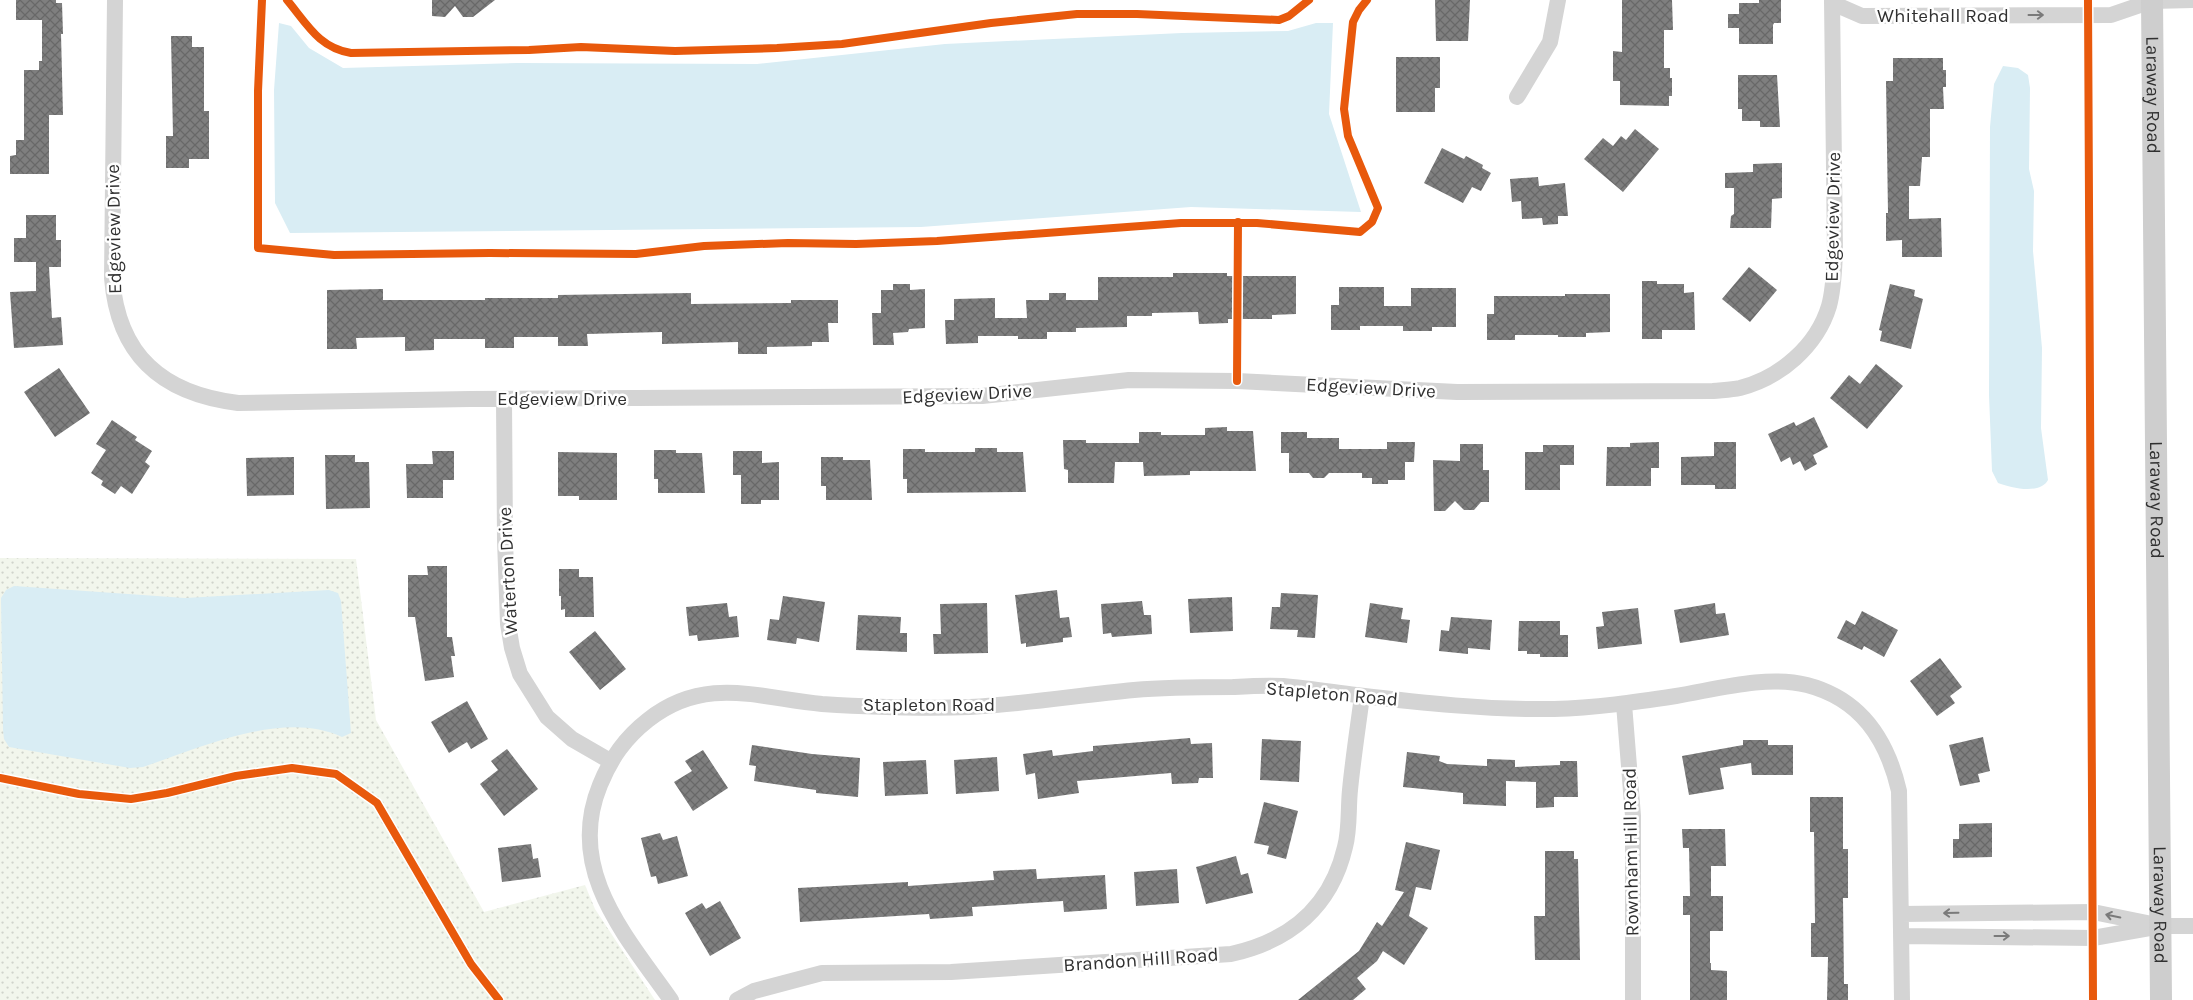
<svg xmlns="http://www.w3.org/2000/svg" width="2193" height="1000" viewBox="0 0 2193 1000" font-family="Karla,sans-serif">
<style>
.park{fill:url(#park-dots)}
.water{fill:#d9edf4}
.building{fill:url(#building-cross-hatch)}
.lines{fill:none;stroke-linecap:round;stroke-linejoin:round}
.street{stroke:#d4d4d4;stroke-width:16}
.secondary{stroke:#cecece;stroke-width:22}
.cycleway-casing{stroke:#fff;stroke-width:11}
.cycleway{stroke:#e8590c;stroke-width:8}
.oneway{stroke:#7a7a7a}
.labels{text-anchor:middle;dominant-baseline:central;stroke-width:5;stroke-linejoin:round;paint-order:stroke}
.street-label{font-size:19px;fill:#303030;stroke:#fff}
</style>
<defs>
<pattern id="park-dots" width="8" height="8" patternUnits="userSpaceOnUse" patternTransform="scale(1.25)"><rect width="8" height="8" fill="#f2f6ec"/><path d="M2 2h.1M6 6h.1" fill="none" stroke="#d0d3cb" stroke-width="1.8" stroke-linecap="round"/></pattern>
<pattern id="building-cross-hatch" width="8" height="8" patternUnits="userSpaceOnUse" patternTransform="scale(1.25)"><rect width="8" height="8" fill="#7f7f7f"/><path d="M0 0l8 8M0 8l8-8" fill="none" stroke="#686868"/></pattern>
</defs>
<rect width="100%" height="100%" fill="#fff"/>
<path class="park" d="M0 558 356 559 376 720 484 912 585 885 595 909 655 1000H0Z"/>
<path class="water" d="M279 23 291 26 309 48 343 68 517 63 757 64 945 44 1182 33 1288 31 1316 23H1333L1329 114 1361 212 1191 207 921 227 290 233 275 203 274 90Z
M2003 66 2018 68 2028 75 2030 88 2029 169 2034 191 2033 251 2042 348 2041 428 2048 480C2040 495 2011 488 1998 483L1992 471 1989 395 1990 127 1994 84Z
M14 586 185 598 329 590 338 593 341 601 351 733 342 737C283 709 200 748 143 767L130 768 9 747 4 739 3 730 1 598 6 590Z"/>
<path class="building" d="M16 0H56V3H62L63 34H61L63 115H49V174H10V156L16 155V140H24V70H39V61H42V20H16Z
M432 0H495L473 17H463L455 6 445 17 432 16Z
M1435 0H1470L1468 41H1436Z
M1622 0H1672L1673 30H1664V68H1670V78H1672V96H1669V106L1620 105V81H1613V51L1622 52Z
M1759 0H1781V23H1774L1773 25V44H1739V28H1728V14H1739V3H1759Z
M171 36H192V47H204V111H209V159H189V168H166V136H173Z
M1396 57H1440V88H1435V112H1396Z
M1893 58H1943V70H1946V87H1943L1944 109H1930V157H1922L1920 186H1909V219L1941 218 1942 257H1902V240L1886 241V213H1888L1886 81H1893Z
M1738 75H1777L1780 127H1760V121H1742V109H1738Z
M1635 129 1659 149 1623 192 1584 159 1603 138 1613 146 1621 136 1626 140Z
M1442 148 1464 159 1466 156 1483 165 1482 168 1491 173 1481 191 1472 187 1463 203 1424 183Z
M1782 163V198L1772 199 1771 228H1730L1731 216 1734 214V188H1725V173L1753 172V164Z
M1538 177 1539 186 1565 183 1568 216H1558V224L1543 225 1542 218 1522 219 1521 201 1512 202 1510 179Z
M26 215H56V240H61V267H49L52 318 61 317 63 345 14 348 10 292 36 291V262H14V238H26Z
M1749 267 1777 290 1750 322 1722 299Z
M1173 273H1227V276H1296V314L1272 315V319H1228V323L1199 324 1198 312 1152 313V316H1127V327L1076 328V332H1047V339H1018V336H978V343L946 344 945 320H954V299L995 298V318H1027L1026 300H1049V293H1066V300H1098V277H1173Z
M1642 281H1657V284H1684V293L1694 292 1695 330H1662V339H1642Z
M893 284H910V290L925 289V328L909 329 908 332 893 333 894 345H873L872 313H881V290H893Z
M1890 284 1915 290 1914 296 1923 299 1911 349 1880 341 1882 331 1879 330Z
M1339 287H1384V306H1411V288H1456V327H1432V331H1403V326H1360V330H1331V305H1339Z
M383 289V300H485V298H558V295L691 293V304L791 303V300H838V323H828L829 342H812V346L767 347V354H738V342L662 344V332L587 334 588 346H558V337H514V348H485V339H434V350L405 351V337L356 338 357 349H327V290Z
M1565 294H1610V332L1586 333V337H1558V335H1515V340H1487V314H1494V296H1565Z
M1876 364 1903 386 1867 429 1830 398 1849 375 1860 384Z
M59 368 90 413 55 437 24 392Z
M1814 417 1828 447 1813 455 1817 464 1805 471 1800 461 1793 465 1790 457 1781 462 1768 434 1794 422 1796 426Z
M112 420 137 437 135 440 152 451 145 462 150 466 132 494 121 486 115 494 101 485 103 481 91 473 106 450 96 444Z
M1227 427V431H1253L1256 471H1190V475L1144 476 1143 462H1115L1114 483H1068V470L1064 469 1063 440H1086V443H1139V432H1161V435H1205V428Z
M1281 432H1307V438H1339V449H1387V442H1415L1414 462H1405V480H1388V484H1372V478H1362V473H1329L1324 478H1313L1309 473H1289V453H1281Z
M1659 442V468H1651V486H1606L1607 447H1630V443Z
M1714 442H1736V489H1715V485H1681V457L1714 456Z
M1460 444H1483V470H1489V502H1481L1474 510H1464L1455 501 1445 511H1434L1433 460 1460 461Z
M1543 445H1574V465H1560V490H1525V452H1543Z
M975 448H997V452H1023L1026 492 907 493V479H903V449H925V452H975Z
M654 450H676V453H702L705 493H658V479H654Z
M432 451H454V480H443V498H407L406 464H433Z
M733 451H762V463L779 462V500H761V504H741V475H733Z
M558 452 617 453V500H579V496H558Z
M325 455H355V462H369L370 508 326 509Z
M294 457V495L247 496 246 458Z
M821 457H843V460H870L872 500H826V486H821Z
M427 566H447V637H452L455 656H451L454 677 425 681 415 617H408V575H428Z
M559 569H579V577H593L594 617H565V609L561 610V596H559Z
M1057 590 1060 618 1069 617 1072 637 1063 638V642L1026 647V643L1021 644 1015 595Z
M1281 593 1318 595 1315 638 1297 637 1298 630 1270 629 1272 607H1280Z
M783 596 825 602 819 642 797 638 796 644 767 640 770 619 779 620Z
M1232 597 1233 631 1190 633 1188 599Z
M1142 601 1144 615H1151L1152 634 1112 637 1111 633 1103 634 1101 604Z
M727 603 729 617 737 616 739 637 698 641 697 635 689 636 686 607Z
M987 603 988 653 934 654 933 634H941L940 604Z
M1370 603 1403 608 1401 619 1410 620 1407 643 1365 637Z
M1715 603 1716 614 1725 613 1729 635 1680 643 1674 610Z
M1638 608 1642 644 1598 649 1596 627 1604 626 1602 612Z
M1862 611 1898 630 1884 657 1864 646 1862 650 1837 638 1846 620 1855 625Z
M858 615 901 617 900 633H907V652L856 650Z
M1451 617 1492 620 1490 650 1468 648V654L1439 651 1441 630 1449 631Z
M1519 621H1560V635H1568V657H1540V654H1527V651H1518Z
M595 631 626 669 600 690 569 652Z
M1940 658 1962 687 1950 696 1955 703 1937 716 1910 681Z
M467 701 488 739 471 749 467 742 449 753 431 722Z
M1983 737 1990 771 1978 774 1980 782 1960 786 1949 745Z
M1190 738 1191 744 1212 743 1213 778H1199L1198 783 1172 784 1171 773 1077 781 1079 793 1038 799 1035 773 1026 775 1023 754 1052 750 1053 756 1093 751V746Z
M1262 739 1301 741 1299 782 1260 780Z
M1743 740H1768V745H1793V775H1752L1751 763 1720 768 1724 789 1689 795 1682 756 1743 745Z
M752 745 812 754 860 758 858 797 816 793V790L754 781 756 766 749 765Z
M507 749 538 789 504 816 480 784 498 770 491 761Z
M703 750 728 788 693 811 674 782 692 771 685 761Z
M1407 752 1440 756 1439 761 1447 764 1487 766V759L1515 760V767L1560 765V761H1577L1578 797H1554V807L1536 808V782L1506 781V806L1463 804V793L1403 787Z
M997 757 999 791 956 794 954 760Z
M926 760 928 794 885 796 883 762Z
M1810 797H1843V849H1848V898H1843L1844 984H1848V1000H1827L1828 957H1811V923H1815L1814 832H1810Z
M1264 802 1298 811 1286 859 1267 854 1269 846 1254 843Z
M1992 823V857L1953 858V839H1959V824Z
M1682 829H1725L1726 866H1711V896H1723V931H1710V963H1711V970L1727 971V1000H1690V915H1683V896H1690L1689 848H1683Z
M660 833 663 840 677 836 688 876 658 884 656 876 651 877 641 838Z
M1406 842 1440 850 1431 890 1416 887 1409 916 1428 928 1404 965 1383 951 1377 961 1357 978 1366 989 1353 1000H1298L1359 951 1377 922 1382 926 1404 892 1395 890Z
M531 844 533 859 538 858 541 877 502 882 498 848Z
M1545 851H1574V859H1578L1580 960H1535L1534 916H1545Z
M1236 856 1241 875 1248 873 1253 893 1206 904 1196 867Z
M1036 869 1037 879 1105 875 1107 909 1064 912 1063 901 972 907 973 916 930 919 929 914 800 922 798 888 908 882V886L994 880 993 871Z
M1177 869 1179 903 1136 906 1134 872Z
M720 901 741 938 710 956 685 913 702 903 706 909Z"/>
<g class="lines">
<path class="street" d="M115 0 112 278C118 356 163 394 238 403L470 399 982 396 1129 380 1237 381 1457 392 1713 391C1722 390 1731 390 1740 388 1780 378 1817 346 1829 306 1834 288 1834 270 1835 252L1832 0
M1832 3 1862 16 2111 15 2152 1 2193 0
M1517 97 1550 42 1558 0
M504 400 505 540 508 624 512 648 520 674 547 717 572 739 610 761
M1624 704 1633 816V1000
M1901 914 2093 912 2152 924
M1901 936 2093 938 2161 926H2193
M671 1000C626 936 565 870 600 785 611 758 625 738 648 720 705 675 758 698 822 704 871 707 921 709 970 707 1025 704 1080 695 1134 690 1167 687 1200 687 1233 687 1250 686 1266 685 1283 686 1307 688 1332 692 1356 695 1422 703 1488 710 1554 709 1595 708 1636 702 1676 696 1718 689 1765 675 1807 685 1861 699 1887 739 1899 791L1902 1000
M737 1000 754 991 822 973 951 972 1231 954C1290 941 1331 907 1345 847 1350 828 1348 809 1350 790 1353 759 1358 727 1362 696"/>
<path class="secondary" id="s1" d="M2152 0 2161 1000"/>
<g class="cycleway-casing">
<path id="cycleway" d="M262 0 258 91V248L334 255 490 253 636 254 704 246 788 243 856 244 937 241 1181 223H1257L1360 232 1372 222 1378 208 1348 136 1344 109 1353 22 1359 10 1367 0
M287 0C307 24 319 48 351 53L529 50 581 47 675 51 777 48 842 44 991 23 1077 14H1137L1279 20 1289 16 1309 0
M2088 0 2093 1000
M1237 381 1238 222
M0 778 79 794 131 799 167 793 236 776 292 768 336 774 377 803 471 964 499 1000"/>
</g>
<use href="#cycleway" class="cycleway"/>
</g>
<defs><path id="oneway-shaft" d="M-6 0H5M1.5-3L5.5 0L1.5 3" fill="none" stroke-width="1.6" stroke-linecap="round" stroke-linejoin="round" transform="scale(1.25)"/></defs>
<g class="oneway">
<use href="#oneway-shaft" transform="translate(2036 15)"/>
<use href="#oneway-shaft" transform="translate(1951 913) rotate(179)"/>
<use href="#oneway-shaft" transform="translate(2113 916) rotate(-168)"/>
<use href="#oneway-shaft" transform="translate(2002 936)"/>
</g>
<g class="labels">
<g class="street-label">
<text x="1943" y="16">Whitehall Road</text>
<text stroke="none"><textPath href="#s1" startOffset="95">Laraway Road</textPath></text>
<text transform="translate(1833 217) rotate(-89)">Edgeview Drive</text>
<text transform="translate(114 229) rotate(-91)">Edgeview Drive</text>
<text transform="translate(1371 388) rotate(3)">Edgeview Drive</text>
<text transform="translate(967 394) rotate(-3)">Edgeview Drive</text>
<text x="562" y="399">Edgeview Drive</text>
<text stroke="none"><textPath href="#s1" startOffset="500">Laraway Road</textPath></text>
<text transform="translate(508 571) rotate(-93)">Waterton Drive</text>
<text transform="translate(1332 694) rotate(5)">Stapleton Road</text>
<text x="929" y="705">Stapleton Road</text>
<text transform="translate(1631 852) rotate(-91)">Rownham Hill Road</text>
<text stroke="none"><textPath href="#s1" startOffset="905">Laraway Road</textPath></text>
<text transform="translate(1141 960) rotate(-4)">Brandon Hill Road</text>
</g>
</g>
</svg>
